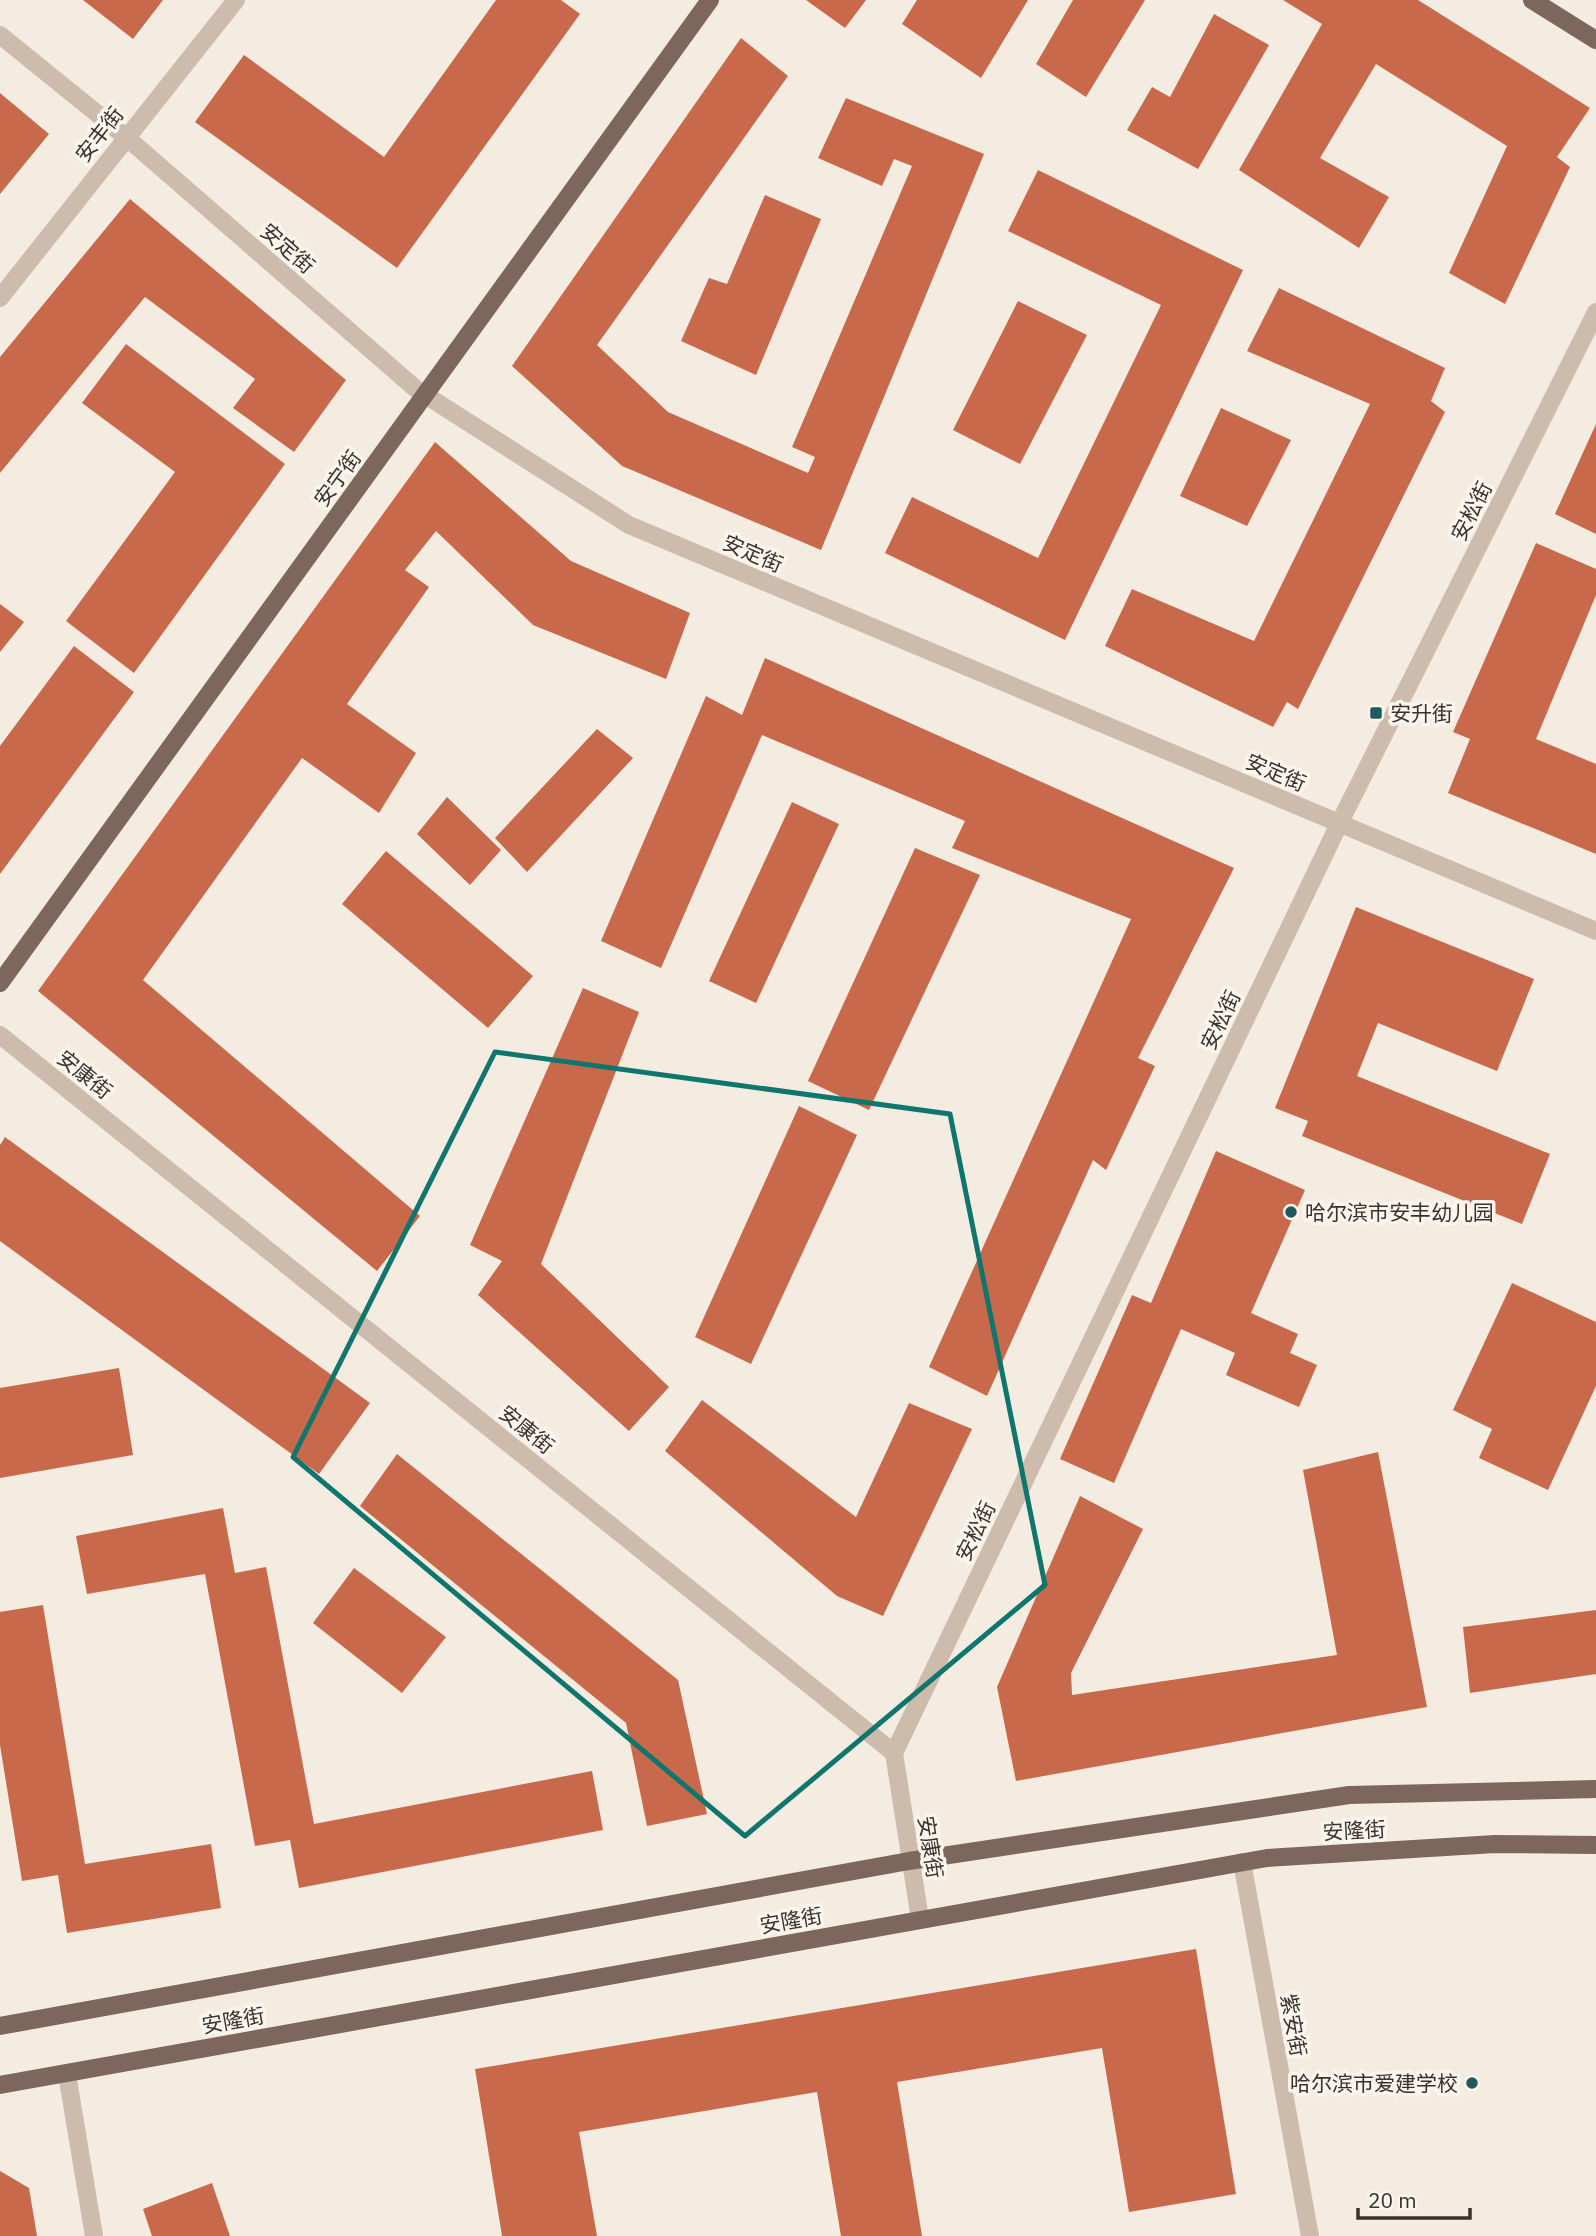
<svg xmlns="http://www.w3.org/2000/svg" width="1596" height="2236" viewBox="0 0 1596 2236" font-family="'IBM Plex Sans','Noto Sans SC',sans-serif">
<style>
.building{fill:#c8694b}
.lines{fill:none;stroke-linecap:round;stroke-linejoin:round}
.minor{stroke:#cdbbac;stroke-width:18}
.major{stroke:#7d675c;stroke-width:18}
.marked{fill:none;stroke:#0f766e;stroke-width:5;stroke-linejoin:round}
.poi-dot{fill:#1f5a5e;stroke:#fbf5ee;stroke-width:2.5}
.labels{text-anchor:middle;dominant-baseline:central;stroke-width:7;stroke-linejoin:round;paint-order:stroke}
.street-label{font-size:21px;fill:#3b302b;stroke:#fbf5ee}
.poi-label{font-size:21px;fill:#3b302b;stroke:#fbf5ee;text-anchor:start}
</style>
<rect width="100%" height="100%" fill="#f4ebe1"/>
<path class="building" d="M83 0H163L133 39Z
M496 0H561L580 14 397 268 195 122 244 55 384 157Z
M806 0H866L845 28Z
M917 0H1028L981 78 902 24Z
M1073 0H1145L1086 97 1036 64Z
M1283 0H1418L1590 108 1557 157 1570 167 1505 304 1449 273 1507 146 1376 64 1320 158 1389 197 1359 248 1239 170 1322 24Z
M1214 14 1269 45 1198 169 1127 130 1152 87 1170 97Z
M741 38 788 76 597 345 668 412 808 473 815 457 792 447 912 166 894 159 882 186 818 158 846 98 984 154 821 550 622 466 512 366Z
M0 93 49 134 0 194Z
M1038 170 1243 270 1065 640 885 553 912 497 1038 558 1161 305 1008 231Z
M765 195 821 219 756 375 681 341 709 278 727 284Z
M130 199 346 380 294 452 233 408 255 379 145 297 0 473V357Z
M1279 288 1445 368 1431 401 1445 412 1298 709 1287 702 1273 727 1105 646 1132 589 1254 641 1370 404 1247 351Z
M1018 301 1087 335 1020 464 953 430Z
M126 344 285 464 134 673 66 621 175 472 82 403Z
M1221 408 1291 440 1247 526 1180 496Z
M1596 424V534L1555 514Z
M435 442 571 561 690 613 666 679 533 625 436 531 405 570 429 587 347 704 416 753 379 813 302 758 143 980 420 1216 377 1271 38 991Z
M1536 543 1596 569V595L1536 739 1596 764V854L1448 793 1470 739 1453 732Z
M0 604 24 622 0 652Z
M74 646 134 692 0 874V746Z
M765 658 1234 868 1138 1058 1155 1066 1106 1170 1093 1160 987 1396 929 1367 1131 919 952 848 965 821 762 735 661 968 601 941 706 696 742 715Z
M597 729 633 758 527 872 495 838Z
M447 797 501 850 470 885 417 834Z
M792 802 839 824 756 1003 709 981Z
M915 848 980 875 869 1110 808 1081Z
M386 851 533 976 488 1028 342 904Z
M1356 907 1534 979 1497 1071 1378 1023 1357 1076 1550 1154 1522 1224 1302 1136 1308 1121 1275 1108Z
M583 988 639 1012 541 1264 669 1387 629 1431 478 1295 502 1261 470 1245Z
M799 1106 857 1135 751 1364 695 1337Z
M5 1137 370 1403 319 1474 0 1241V1145Z
M1216 1151 1305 1190 1251 1313 1298 1334 1290 1353 1317 1365 1299 1407 1226 1375 1235 1353 1181 1329 1114 1483 1060 1459 1132 1295 1151 1303Z
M1512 1283 1596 1322V1386L1548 1490 1479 1458 1492 1429 1453 1410Z
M119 1368 133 1455 0 1478V1388Z
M702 1400 856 1517 909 1403 972 1429 883 1616 837 1596 665 1451Z
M1378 1452 1427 1707 1016 1781 997 1687 1080 1496 1143 1529 1071 1673 1072 1695 1337 1655 1303 1470Z
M397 1454 678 1680 707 1814 647 1826 626 1723 360 1506Z
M223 1508 235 1573 266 1567 314 1824 592 1771 603 1830 299 1888 290 1840 255 1846 205 1574 87 1594 76 1536Z
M354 1568 446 1637 402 1693 313 1623Z
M43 1605 85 1864 211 1844 221 1908 67 1933 58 1875 22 1881 0 1745V1612Z
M1596 1610V1674L1470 1693 1463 1627Z
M1196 1949 1236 2194 1129 2212 1102 2048 897 2082 922 2236H841L817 2092 579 2132 597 2236H502L475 2069Z
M0 2171 29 2188 37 2236H0Z
M212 2183 230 2236H152L143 2209Z"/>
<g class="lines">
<path class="minor" d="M0 35 126 137 416 389 629 525 1596 931
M0 298 236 0
M0 1035 894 1753 920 1919
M894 1753 1339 824 1596 312
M1242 1862 1310 2236
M67 2074 94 2236"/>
<path class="major" d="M1532 0 1596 40
M0 983 710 0
M0 2026 909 1861 1349 1795 1596 1789
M0 2085 1267 1858 1495 1844 1596 1845"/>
</g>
<path class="marked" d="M495 1052 950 1114 1045 1585 745 1836 293 1457Z"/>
<g class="poi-dot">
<rect x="1369" y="706" width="14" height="14" rx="3.5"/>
<circle cx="1291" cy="1212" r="7"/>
<circle cx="1472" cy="2083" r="7"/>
</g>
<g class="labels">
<g class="street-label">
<text transform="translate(99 134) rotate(-52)">安丰街</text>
<text transform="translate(288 248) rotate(41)">安定街</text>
<text transform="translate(337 478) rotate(-54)">安宁街</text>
<text transform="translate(1471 511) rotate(-63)">安松街</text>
<text transform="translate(753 553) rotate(23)">安定街</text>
<text transform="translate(1276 772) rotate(23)">安定街</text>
<text transform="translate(1220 1020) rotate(-64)">安松街</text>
<text transform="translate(85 1074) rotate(39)">安康街</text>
<text transform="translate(527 1429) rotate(39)">安康街</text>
<text transform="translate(975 1531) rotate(-64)">安松街</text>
<text transform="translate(1354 1830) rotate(-3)">安隆街</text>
<text transform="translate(931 1847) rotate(81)">安康街</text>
<text transform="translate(791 1920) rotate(-10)">安隆街</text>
<text transform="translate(233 2020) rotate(-10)">安隆街</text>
<text transform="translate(1294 2025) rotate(80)">紫安街</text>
</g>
<g class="poi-label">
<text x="1390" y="713">安升街</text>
<text x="1305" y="1212">哈尔滨市安丰幼儿园</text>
<text x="1458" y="2083" text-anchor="end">哈尔滨市爱建学校</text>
</g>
</g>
<path d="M1358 2208v10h112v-10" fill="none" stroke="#3b302b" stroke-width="3.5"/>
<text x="1368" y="2208" font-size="21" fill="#3b302b" stroke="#fbf5ee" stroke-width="5" paint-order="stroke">20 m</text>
</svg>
